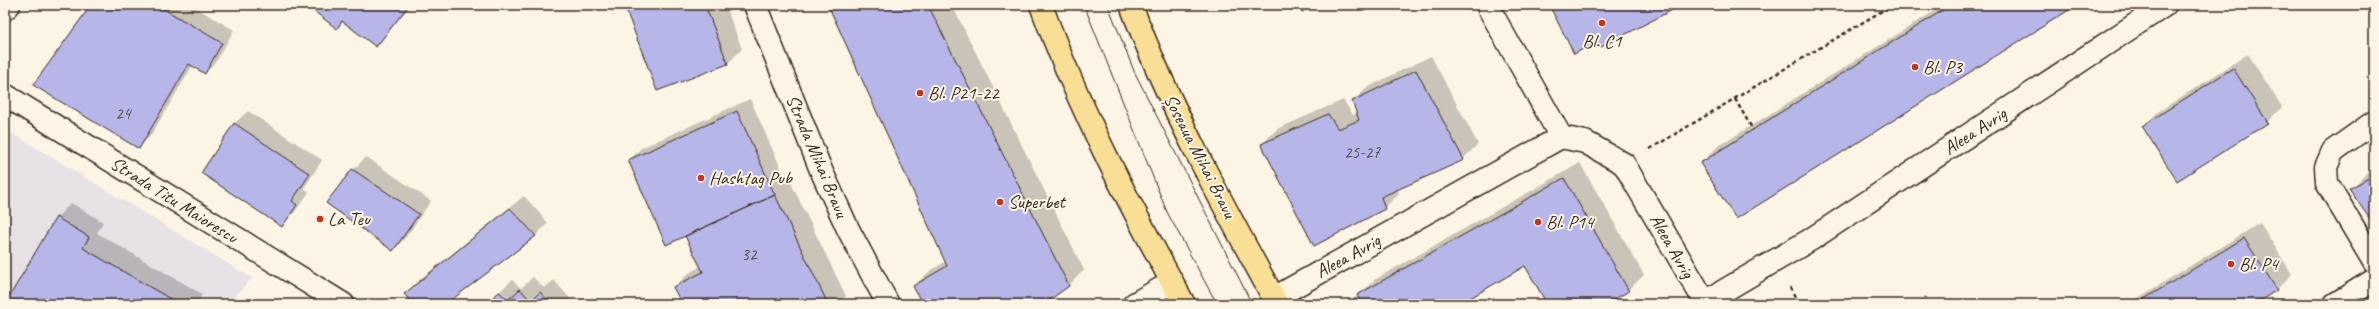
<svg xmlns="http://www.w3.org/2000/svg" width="2379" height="309" viewBox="0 0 2379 309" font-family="Caveat,sans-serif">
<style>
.built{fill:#e7e2e6}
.shadow{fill:#0003}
.building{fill:#b6b6e8;stroke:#3b2a1e}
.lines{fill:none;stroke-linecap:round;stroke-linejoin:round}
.minor-casing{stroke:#3b2a1e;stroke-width:25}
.major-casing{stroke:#3b2a1e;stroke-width:25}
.path{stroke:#3b2a1e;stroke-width:2.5;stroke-dasharray:4 3;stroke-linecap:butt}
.minor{stroke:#fcf5e5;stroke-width:22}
.major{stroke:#f9df96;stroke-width:22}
.tram{stroke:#3b2a1e;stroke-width:1}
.poi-dot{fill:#c8321e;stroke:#fcf5e5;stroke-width:1.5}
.labels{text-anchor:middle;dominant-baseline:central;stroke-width:4;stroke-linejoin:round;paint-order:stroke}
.number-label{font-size:17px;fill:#5a4d50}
.poi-label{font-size:19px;fill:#3b2a1e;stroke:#fcf5e5;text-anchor:start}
.street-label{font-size:19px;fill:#3b2a1e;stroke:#fcf5e5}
</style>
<rect width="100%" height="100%" fill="#fcf5e5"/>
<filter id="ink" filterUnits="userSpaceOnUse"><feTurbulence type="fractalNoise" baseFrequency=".025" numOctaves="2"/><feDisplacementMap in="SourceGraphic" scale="8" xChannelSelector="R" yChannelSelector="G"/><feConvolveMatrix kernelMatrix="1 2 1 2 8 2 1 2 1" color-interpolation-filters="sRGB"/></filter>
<g filter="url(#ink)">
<path class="built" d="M5 129 252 278 228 304H5Z"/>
<path class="shadow" d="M93 5H191L234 30 217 60 205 73 193 65 151 135 139 148Z
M308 5H411L376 46 344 21 337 28Z
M632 5H725L742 49 727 64 627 10Z
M829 5H952L1084 270 1069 285 1042 304H923L914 286 930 271 946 261Z
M1944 5H2075L1702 163 1717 147Z
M2248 54 2282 107 2267 122 2144 126 2158 112Z
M1431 56 1478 144 1463 159 1398 189 1399 194 1384 208 1262 144 1277 129 1343 100 1353 115 1358 113 1353 101 1368 87Z
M750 99 787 182 790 181 846 296 839 304H683L674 287 689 273 701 266 685 235 629 160 641 148Z
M248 111 322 160 304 188 309 192 294 213 281 226 202 173 235 123Z
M366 157 431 201 406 237 393 250 353 170Z
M1580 163 1644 275 1628 290 1604 304H1548L1525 265 1466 299 1469 304H1362L1358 296 1374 280Z
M2374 169V223L2350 190 2366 174Z
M524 196 548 223 535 236 445 304H414L405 294 418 281Z
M71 203 103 222 97 233 202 294 197 304H6L56 218Z
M2260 223 2292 274 2276 290 2253 304H2128Z
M533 277 544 288 554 280 572 301 569 304H486L512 280 521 288Z"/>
<path class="building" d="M91 5H157L222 43 205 74 189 64 139 149 33 85Z
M306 5H409L376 47 342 21 337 29Z
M639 5H705L728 64 657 91 626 10Z
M828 5H928L1069 286 1044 304H922L913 286 947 266Z
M1298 5H1314L1302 12Z
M1549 5H1682L1601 47 1598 41 1574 54Z
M1951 5H2077L1736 219 1700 163Z
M2233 68 2268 123 2177 181 2142 126Z
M1416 70 1464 160 1381 197 1385 209 1314 246 1261 144 1328 114 1338 129 1359 120 1352 101Z
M737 111 775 195 666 245 628 160Z
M234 123 310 174 292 201 297 205 282 227 201 173Z
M352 169 419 214 393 251 326 203Z
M2374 175V225L2349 189Z
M1564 178 1629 291 1606 304H1547L1525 266 1460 304H1361L1357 295Z
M775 195 828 304H682L673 287 703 272 685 236Z
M510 208 536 236 446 304H413L404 294Z
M56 217 89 237 83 248 179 304H5Z
M2244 238 2277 290 2255 304H2136Z
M520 289 531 301 540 292 551 304H486L499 292 508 300Z"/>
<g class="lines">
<g class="minor-casing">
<path id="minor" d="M755 5 821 170 848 229 888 304
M1487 5 1561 137
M5 9 9 5
M5 95 343 304
M2374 122 2333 151 2326 167 2327 183 2374 262
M1274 298 1561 137 1585 142 1624 164 1705 302 1810 240 2165 5
M1134 304 1172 282
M2335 304 2374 280"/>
</g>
<g class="major-casing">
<path id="major" d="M1041 5C1079 109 1131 207 1184 304
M1131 5C1170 109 1224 207 1277 304"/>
</g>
<path class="path" d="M1735 99 1753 130
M1650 149 1892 5
M1790 287 1799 304
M1922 304 1926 297"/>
<use href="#minor" class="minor"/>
<use href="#major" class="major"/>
<path class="tram" d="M1084 5 1167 212 1217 304
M1108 5 1134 71 1252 304"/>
</g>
</g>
<g class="poi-dot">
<circle cx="1602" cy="23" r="4"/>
<circle cx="1915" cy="67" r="4"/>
<circle cx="920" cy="93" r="4"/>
<circle cx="701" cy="178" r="4"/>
<circle cx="1000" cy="202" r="4"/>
<circle cx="320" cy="219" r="4"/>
<circle cx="1538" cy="222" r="4"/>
<circle cx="2231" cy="264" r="4"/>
</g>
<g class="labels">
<g class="number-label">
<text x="123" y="113">24</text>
<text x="1362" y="152">25-27</text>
<text x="749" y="254">32</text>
</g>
<g class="poi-label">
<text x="1602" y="41" text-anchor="middle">Bl. C1</text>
<text x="1923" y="67">Bl. P3</text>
<text x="928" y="93">Bl. P21-22</text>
<text x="709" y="178">Hashtag Pub</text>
<text x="1008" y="202">Superbet</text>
<text x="328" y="219">La Teu</text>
<text x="1546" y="222">Bl. P14</text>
<text x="2239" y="264">Bl. P4</text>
</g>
<g class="street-label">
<text transform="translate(1975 131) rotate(-33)">Aleea Avrig</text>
<text transform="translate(817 156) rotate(67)">Strada Mihai Bravu</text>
<text transform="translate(1200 156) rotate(63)">Șoseaua Mihai Bravu</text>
<text transform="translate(174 200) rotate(32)">Strada Titu Maiorescu</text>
<text transform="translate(1672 246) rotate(60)">Aleea Avrig</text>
<text transform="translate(1348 256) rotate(-29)">Aleea Avrig</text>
</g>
</g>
<rect width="2379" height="309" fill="none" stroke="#fcf5e5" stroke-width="20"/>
<rect x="10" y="10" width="2359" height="289" fill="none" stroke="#3b2a1e" stroke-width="1.5" filter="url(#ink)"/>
</svg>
